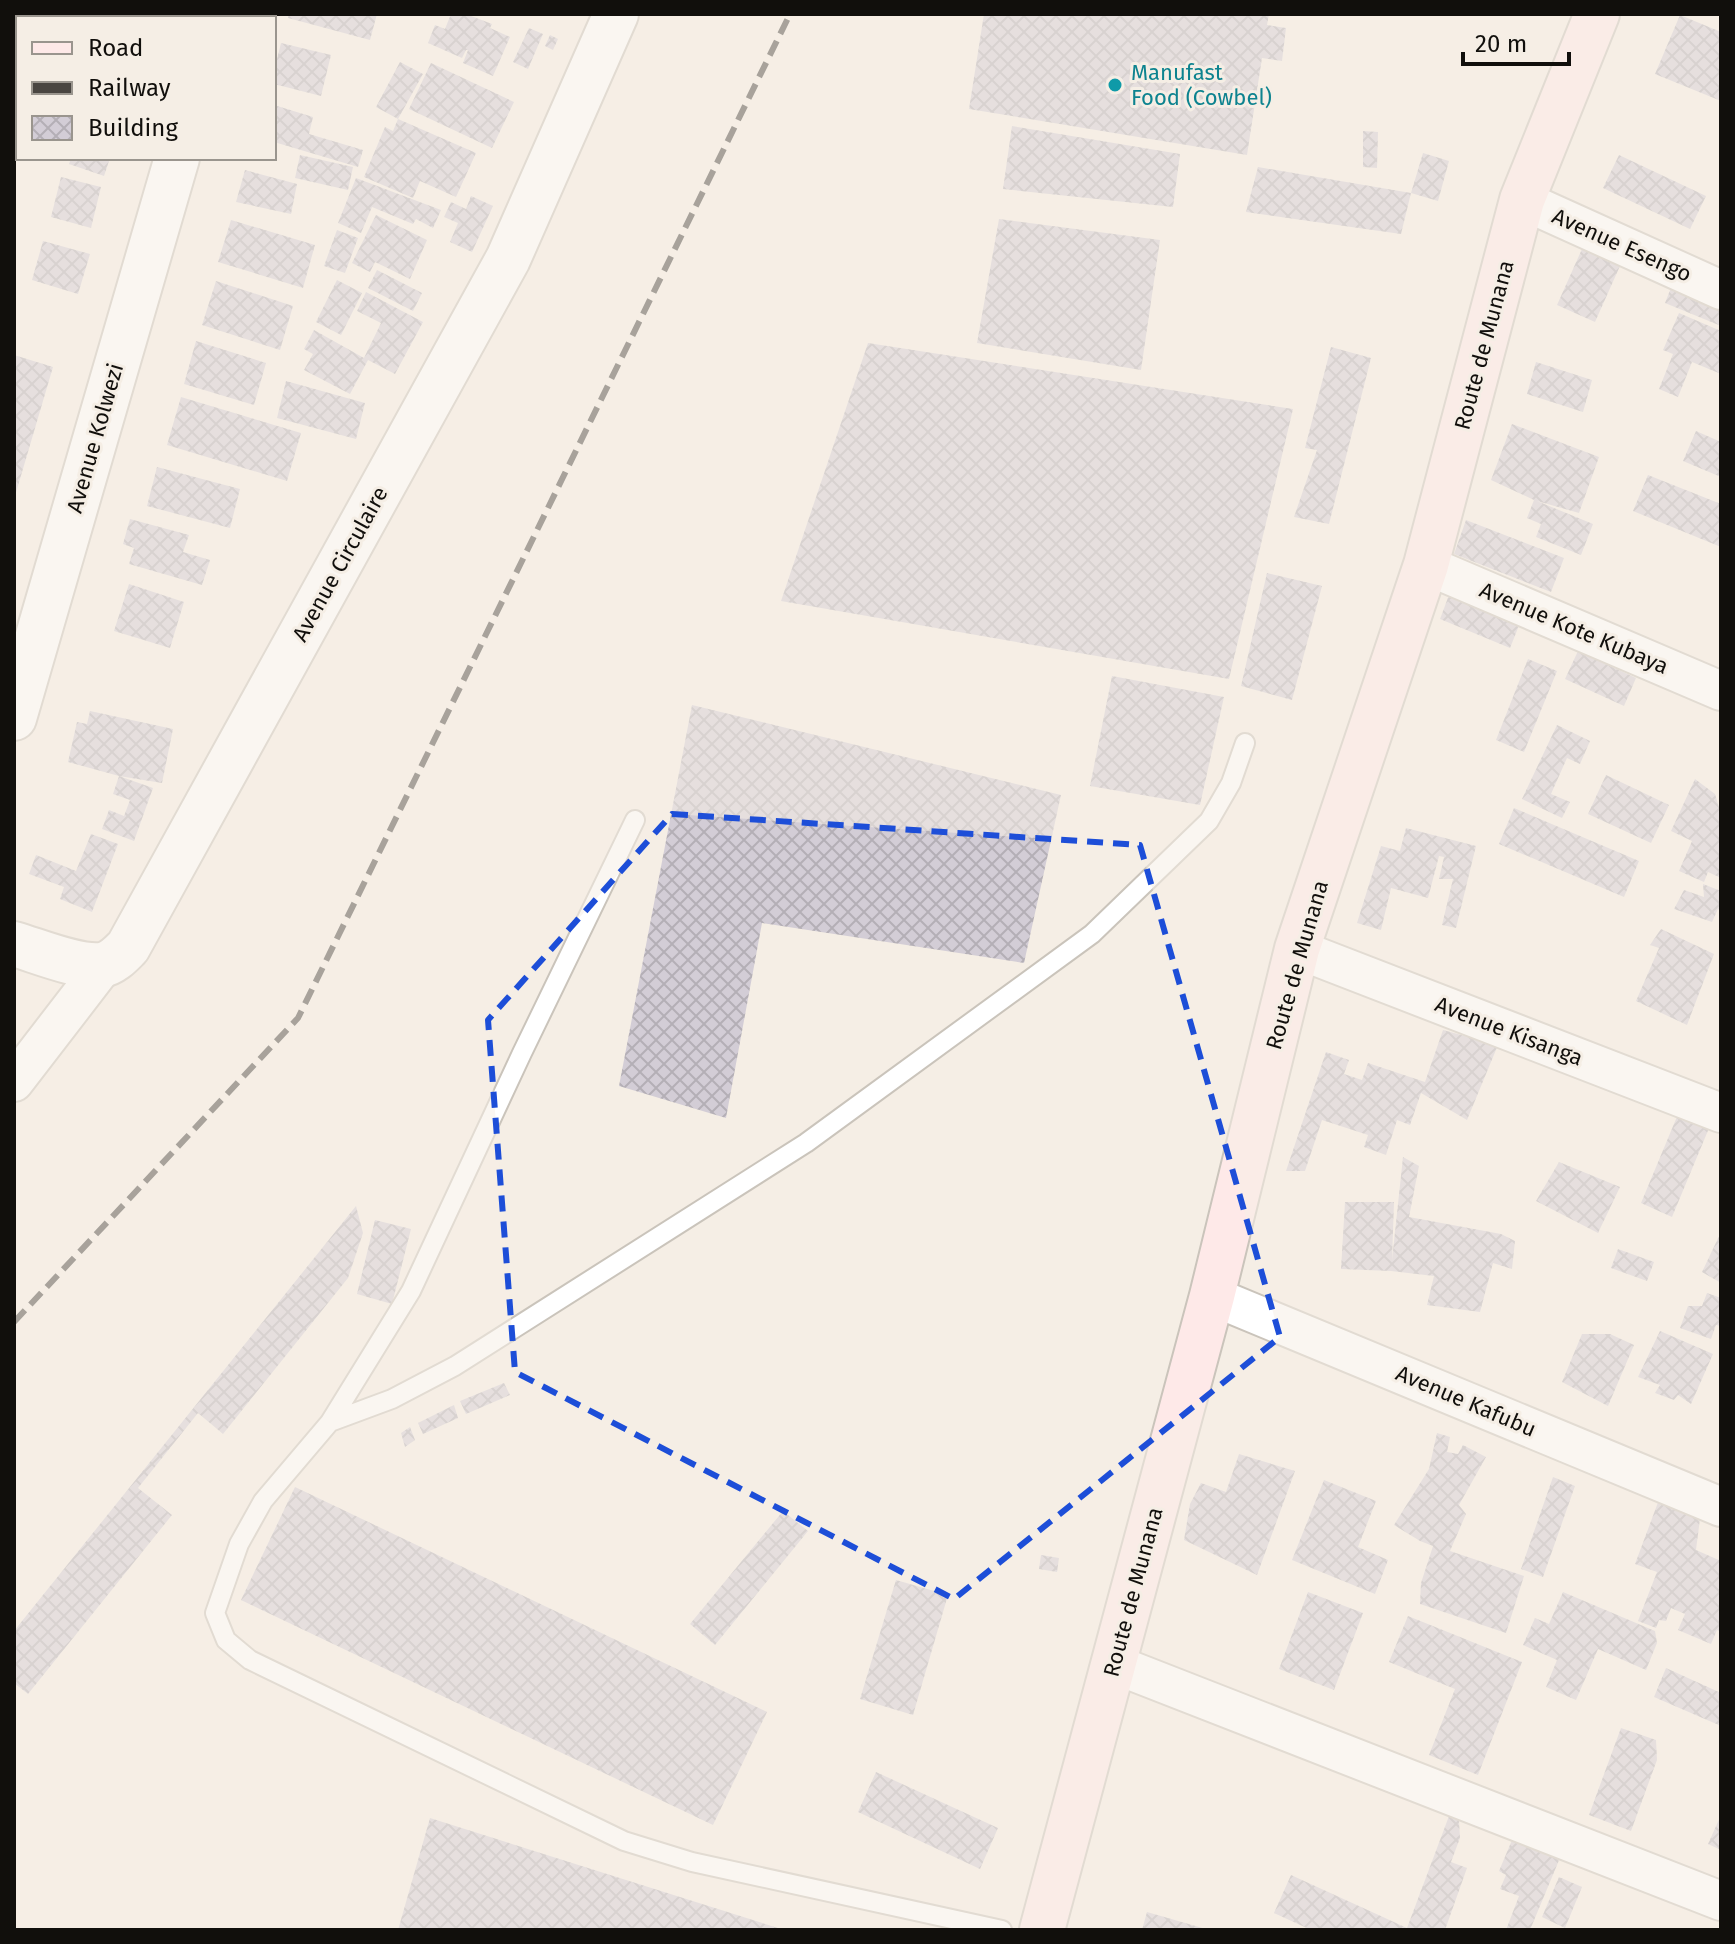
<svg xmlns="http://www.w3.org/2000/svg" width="1735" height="1944" viewBox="0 0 1735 1944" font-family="'Fira Sans',sans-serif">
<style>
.building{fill:url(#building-cross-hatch)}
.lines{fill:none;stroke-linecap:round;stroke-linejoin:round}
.service-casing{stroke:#cac4bb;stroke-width:22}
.minor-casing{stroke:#cac4bb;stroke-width:42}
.tertiary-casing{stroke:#cac4bb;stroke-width:48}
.secondary-casing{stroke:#cac4bb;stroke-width:48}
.service{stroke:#fff;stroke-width:18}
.minor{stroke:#fff;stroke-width:38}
.tertiary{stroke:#fff;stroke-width:44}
.secondary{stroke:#fee9e8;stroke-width:44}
.rail{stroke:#494541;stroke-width:6;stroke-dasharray:16 8;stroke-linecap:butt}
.marked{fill:none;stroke:#1d4ed8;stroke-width:6;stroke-dasharray:16 10;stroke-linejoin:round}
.culture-dot{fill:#0f9aa8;stroke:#f5eee5;stroke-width:3}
.labels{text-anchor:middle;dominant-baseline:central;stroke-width:6;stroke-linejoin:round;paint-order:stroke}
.culture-label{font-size:22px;fill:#0d838f;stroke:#f5eee5;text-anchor:start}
.street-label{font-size:22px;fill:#110f0c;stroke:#f5eee5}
</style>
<defs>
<pattern id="building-cross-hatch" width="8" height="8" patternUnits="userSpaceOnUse" patternTransform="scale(2)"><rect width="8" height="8" fill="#d3cdd6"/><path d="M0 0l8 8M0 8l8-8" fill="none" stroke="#b4afb6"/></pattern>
</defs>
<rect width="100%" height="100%" fill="#f5eee5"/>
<path class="building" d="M63 14H151L150 18H61Z
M289 14H377L370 40 288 18Z
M451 14H466L492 24 490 28 510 37 493 76 463 63 468 50H466L462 58 428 43 435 25 445 29Z
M984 14H1269L1267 25 1286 28 1282 61 1262 58 1247 155 969 109Z
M1680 15 1721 32V101L1655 74Z
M529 28 543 34 528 69 513 62Z
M550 35 558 39 553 50 545 46Z
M281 43 331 55 321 96 274 84V71Z
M14 44 18 45V69L15 80Z
M400 62 423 74 398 119 376 107Z
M431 63 514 102 492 148 409 109Z
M274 105 313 117 309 134 363 150 358 167 274 142Z
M398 119 476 153 456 197 420 181 413 198 364 177 385 127 393 131Z
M1012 126 1180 154 1173 207 1003 189Z
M1363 131 1378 132 1377 168 1363 167Z
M1423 153 1449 161 1438 201 1411 193Z
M300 155 353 167 348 190 295 178Z
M1619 155 1706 196 1690 229 1603 188Z
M71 158H110L104 176 69 164Z
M1258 167 1411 193 1401 234 1246 212Z
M245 170 297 184 291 214 236 202Z
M61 177 101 187 91 228 51 217Z
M356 178 441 210 433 228 416 219 413 224 372 207 361 233 338 223Z
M471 196 493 206 472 252 450 242 458 223 444 217 451 202 466 209Z
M376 215 427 240 410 279 375 262 370 272 352 263Z
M999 219 1160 240 1141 370 977 343Z
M231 220 315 245 303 288 218 262Z
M337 230 358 238 345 273 324 266Z
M1586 240 1624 257 1595 322 1557 305Z
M43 241 90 254 78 294 32 280Z
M377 270 422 293 413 311 368 288Z
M337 280 362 293 341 335 316 322Z
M1674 280 1721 300V326L1665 303Z
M216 281 293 306 280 350 202 325Z
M366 292 423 322 395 374 368 360 350 394 304 370 313 354 304 349 314 330 364 358 381 323 357 311Z
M1679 313 1721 331V374L1692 362 1678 397 1659 389 1673 354 1663 350Z
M196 341 266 363 254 405 184 384Z
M868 343 1293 409 1229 679 781 601Z
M1331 347 1371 358 1329 524 1294 517 1317 450 1305 448Z
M14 355 53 367 15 496H14Z
M1536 362 1592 380 1583 412 1527 394Z
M286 381 365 403 356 439 277 418Z
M181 397 301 433 287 481 167 445Z
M1512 424 1599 457 1579 513 1537 501 1593 524 1581 555 1536 537 1541 524 1527 518 1534 500 1491 480Z
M1696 431 1721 442V477L1683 461Z
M157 467 240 489 230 528 147 506Z
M1648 475 1721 504V547L1633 511Z
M130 519 189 535 183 552 210 560 202 585 129 564 134 548 123 544Z
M1466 520 1564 558 1551 592 1454 554Z
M1267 573 1322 586 1292 700 1241 686Z
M129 584 184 602 170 648 114 631Z
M1449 595 1520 623 1510 648 1440 619Z
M1578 651 1636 678 1624 706 1565 679Z
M1528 659 1557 671 1524 752 1496 740Z
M1112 676 1224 697 1200 805 1090 786Z
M692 705 1061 795 1024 963 762 923 726 1118 619 1086Z
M90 711 173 729 162 783 119 776 68 762 77 722 87 724Z
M1557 725 1590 741 1580 764 1567 758 1551 794 1570 802 1562 818 1522 799Z
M1606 775 1669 805 1651 843 1588 814Z
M119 776 153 788 134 841 102 829 109 810 124 816 130 800 113 794Z
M1695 779 1715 794 1721 814V878L1708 872 1704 882 1679 871 1692 841 1671 831Z
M1514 808 1639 861 1624 897 1499 844Z
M1406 828 1476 846 1456 928 1442 925 1453 879H1439L1444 857 1439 856 1428 898 1391 888 1381 930 1357 923 1381 846 1400 851Z
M91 834 118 844 92 912 60 899 64 887 29 874 36 855 76 871Z
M1703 884 1721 891V911L1718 909 1712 922 1674 909 1684 890 1704 897Z
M1661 929 1714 954 1687 1025 1636 1001 1659 948 1650 945Z
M1443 1030 1498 1045 1467 1120 1421 1093 1410 1125 1397 1120 1386 1155 1364 1147 1368 1135 1322 1120 1305 1171H1286L1326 1052 1349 1060 1344 1074 1362 1080 1368 1063 1425 1082Z
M1681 1107 1712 1121 1672 1217 1641 1203Z
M1403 1157 1419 1166 1409 1217 1501 1234 1515 1241 1512 1269 1493 1263 1480 1312 1427 1305 1434 1276 1391 1271 1341 1269 1345 1202H1394L1392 1260Z
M1559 1162 1620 1187 1598 1233 1536 1201Z
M356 1206 363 1233 348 1278 223 1434 198 1413 138 1488 172 1515 28 1694 14 1683V1631Z
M375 1220 411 1229 392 1304 357 1294Z
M1721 1232V1283L1702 1272Z
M1618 1249 1654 1262 1647 1281 1611 1268Z
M1707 1293 1721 1298V1326L1716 1325 1711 1339 1680 1328 1688 1306H1702Z
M1660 1331 1713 1354 1691 1404 1678 1395 1674 1400 1655 1393 1660 1385 1638 1377Z
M1582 1334H1610L1634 1345 1608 1406 1562 1382Z
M504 1383 510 1395 466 1414 460 1401Z
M454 1405 458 1418 423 1434 418 1423Z
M410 1427 415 1440 405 1447 401 1433Z
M1437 1433 1450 1437 1447 1452 1458 1454 1463 1445 1486 1457 1459 1505 1466 1514 1450 1551 1524 1576 1506 1633 1420 1604 1421 1583 1433 1546 1420 1541 1394 1525 1429 1469Z
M1239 1454 1295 1471 1257 1575 1184 1540 1190 1504 1201 1483 1226 1492Z
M1553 1477 1575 1486 1543 1577 1521 1569Z
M1324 1480 1376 1501 1358 1547 1388 1560 1375 1594 1292 1560Z
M295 1487 767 1712 713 1825 241 1600Z
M1660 1497 1702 1503 1696 1550 1721 1561V1632L1717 1630 1711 1644 1678 1630 1685 1614 1671 1608 1666 1621 1659 1620 1656 1628 1638 1621 1657 1572 1635 1564Z
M783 1511 808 1531 715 1645 690 1624Z
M1041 1555 1059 1558 1057 1572 1039 1569Z
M896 1580 948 1595 913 1715 860 1699Z
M1308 1592 1363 1613 1334 1690 1279 1669Z
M1563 1592 1655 1631 1657 1643 1646 1670 1598 1649 1576 1700 1546 1687 1557 1660 1523 1645 1535 1618 1549 1624Z
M1408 1616 1522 1662 1478 1775 1429 1755 1455 1689 1389 1662Z
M1666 1668 1721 1693V1726L1654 1697Z
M1621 1728 1656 1740 1657 1760 1631 1831 1589 1815Z
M876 1772 998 1828 980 1869 858 1812Z
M1721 1815V1850L1708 1844Z
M1449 1816 1459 1820 1460 1838 1451 1862 1467 1868 1445 1930H1311L1274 1913 1291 1875 1407 1928Z
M430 1818 781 1929V1930H398Z
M1512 1840 1562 1853 1530 1930H1506L1519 1896 1500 1889 1506 1875 1499 1871Z
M1559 1877 1582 1887 1565 1928 1542 1917Z
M1147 1912 1206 1929V1930H1142Z"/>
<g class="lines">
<g class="service-casing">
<path id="service" d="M635 820 522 1053 411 1291 330 1422 263 1501 239 1544 215 1613 226 1640 250 1660 624 1841 692 1862 1002 1930
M330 1422 392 1399 455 1366 806 1143 1092 934 1209 821 1231 783 1245 743"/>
</g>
<g class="minor-casing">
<path id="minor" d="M1522 200 1721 290
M1426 565 1721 691
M1297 949 1721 1113
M14 1082 104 965
M1212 1296 1721 1507
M1114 1664 1721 1901"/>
</g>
<g class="tertiary-casing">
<path id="tertiary" d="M217 18 218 14
M14 718 177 158
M14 944C38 951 78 968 102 965 113 963 121 954 128 947L508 259 616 14"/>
</g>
<g class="secondary-casing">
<path id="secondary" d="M1042 1930 1212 1296 1297 949 1426 565 1522 200 1597 14"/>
</g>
<use href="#service" class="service"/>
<use href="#minor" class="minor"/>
<use href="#tertiary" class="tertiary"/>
<use href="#secondary" class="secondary"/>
<path class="rail" d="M14 1322 298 1018 790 14"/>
</g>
<path d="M0 0H1735V1944H0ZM672 814 1140 845 1280 1337 954 1599 515 1372 488 1020Z" fill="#f5eee5" fill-opacity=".55" fill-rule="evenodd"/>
<path class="marked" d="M672 814 1140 845 1280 1337 954 1599 515 1372 488 1020Z"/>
<circle class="culture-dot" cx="1115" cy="85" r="8"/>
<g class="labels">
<g class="culture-label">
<text x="1131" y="72">Manufast<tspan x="1131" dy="25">Food (Cowbel)</tspan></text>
</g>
<g class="street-label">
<text transform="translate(1622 245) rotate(24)">Avenue Esengo</text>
<text transform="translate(1484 345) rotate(-75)">Route de Munana</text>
<text transform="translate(95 438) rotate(-74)">Avenue Kolwezi</text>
<text transform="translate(340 564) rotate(-61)">Avenue Circulaire</text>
<text transform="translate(1574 628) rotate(23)">Avenue Kote Kubaya</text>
<text transform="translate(1297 965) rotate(-74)">Route de Munana</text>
<text transform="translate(1509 1031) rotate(21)">Avenue Kisanga</text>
<text transform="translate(1466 1401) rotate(23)">Avenue Kafubu</text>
<text transform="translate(1133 1592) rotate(-75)">Route de Munana</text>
</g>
</g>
<rect width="1735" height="1944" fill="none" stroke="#110f0c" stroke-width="32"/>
<rect x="16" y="16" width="260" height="144" fill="#f5eee5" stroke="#9a958e" stroke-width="2"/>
<rect x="32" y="42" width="40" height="12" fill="#fee9e8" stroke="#9a958e" stroke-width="2"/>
<text x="88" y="56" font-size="24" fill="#110f0c">Road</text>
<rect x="32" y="82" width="40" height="12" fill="#494541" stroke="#9a958e" stroke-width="2"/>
<text x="88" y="96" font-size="24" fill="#110f0c">Railway</text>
<rect x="32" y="116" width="40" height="24" fill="url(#building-cross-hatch)" stroke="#9a958e" stroke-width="2"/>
<text x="88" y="136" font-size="24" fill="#110f0c">Building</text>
<path d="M1463 52v12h106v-12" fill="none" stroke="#110f0c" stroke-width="4"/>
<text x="1475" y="52" font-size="24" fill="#110f0c" stroke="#f5eee5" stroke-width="6" paint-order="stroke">20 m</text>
</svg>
